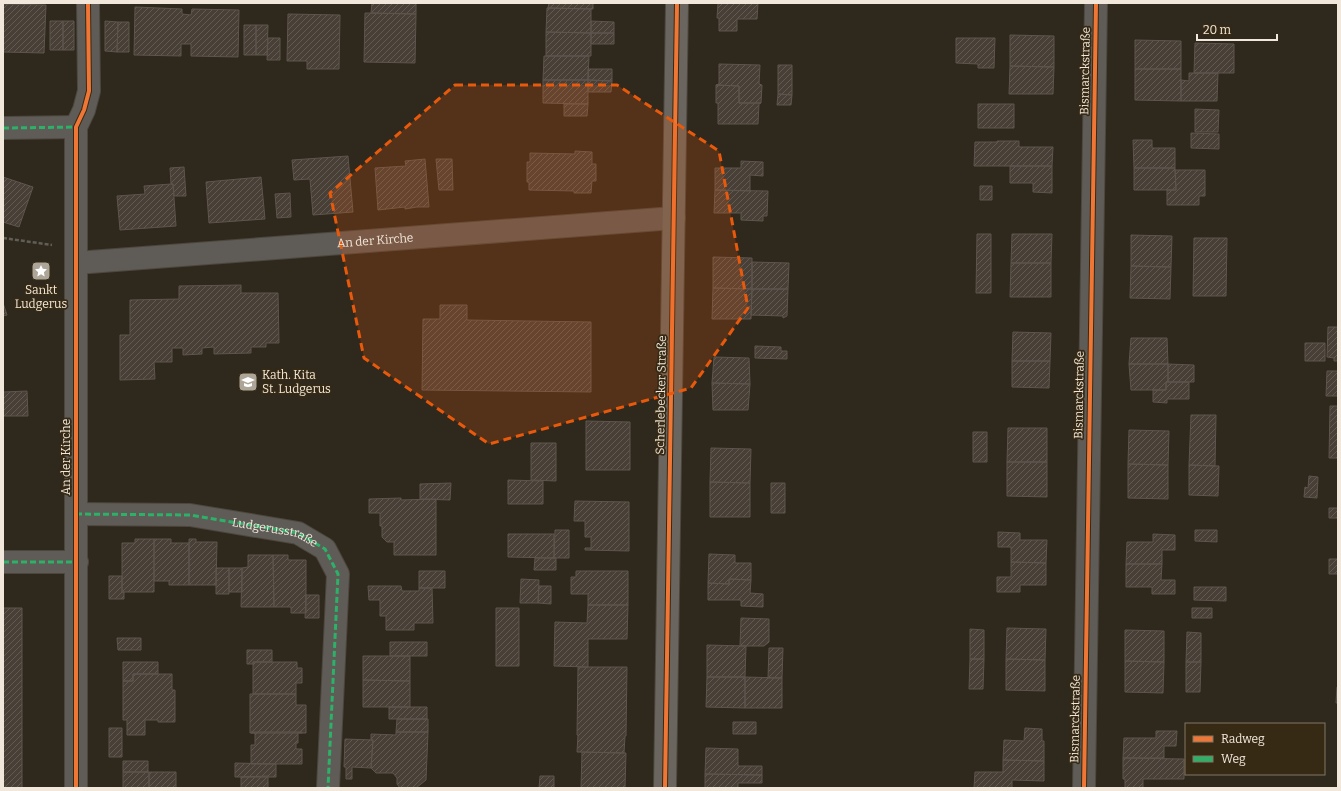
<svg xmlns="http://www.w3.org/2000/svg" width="1341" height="791" viewBox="0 0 1341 791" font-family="Bitter,serif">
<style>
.building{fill:url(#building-hatch);stroke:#5e564e}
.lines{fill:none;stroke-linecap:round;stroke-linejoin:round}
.street-casing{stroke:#4c463d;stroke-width:24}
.secondary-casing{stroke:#4c463d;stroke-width:24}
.path{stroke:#615e58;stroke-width:2.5;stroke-dasharray:4 2;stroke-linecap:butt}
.street{stroke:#5f5b56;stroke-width:22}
.secondary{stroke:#6a665f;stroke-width:22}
.quiet{stroke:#2db169;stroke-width:3;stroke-dasharray:6 3;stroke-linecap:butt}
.cycleway-casing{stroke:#372a15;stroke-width:6}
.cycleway{stroke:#f07635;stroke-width:4}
.marked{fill:#e8590c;fill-opacity:0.2;stroke:#e8590c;stroke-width:3;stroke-dasharray:8 5;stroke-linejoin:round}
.labels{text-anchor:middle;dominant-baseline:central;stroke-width:3.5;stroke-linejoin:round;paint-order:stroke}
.street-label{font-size:12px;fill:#f1e8db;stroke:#372a15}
.poi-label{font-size:12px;fill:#f1e8db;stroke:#372a15}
</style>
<defs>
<pattern id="building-hatch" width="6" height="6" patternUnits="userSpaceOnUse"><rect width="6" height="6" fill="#483f37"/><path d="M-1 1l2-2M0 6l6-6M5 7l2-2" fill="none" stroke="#635b53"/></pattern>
</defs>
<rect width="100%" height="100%" fill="#2f281d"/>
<path class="building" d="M372 3H416V14L371 13Z
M549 3H593V9L548 8Z
M718 3H758L757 19H737V31H719V18H717Z
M3 4 46 5 44 53 3 52Z
M135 7 182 9V14L191 15 192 9 239 10 238 57 191 56V44H181V56L134 55Z
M547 8 591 9V33L546 32Z
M365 13 416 14 415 63 364 62Z
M288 14 340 15 339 69H307V61H287Z
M50 21H63V50H50Z
M63 21H74V50H63Z
M105 21 118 22 117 52 105 51Z
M591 21 614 22V33H591Z
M118 22H129V52H117Z
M244 25H256V55H244Z
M256 25H268L267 55H256Z
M546 32 591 33V56H546Z
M591 33H614V44H591Z
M1010 35 1054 36V67L1010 66Z
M268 38H280V60H267Z
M956 38H995L994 68H978V64L956 63Z
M1135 40 1181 41V69H1135Z
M1195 43 1234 44V73H1194Z
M544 56H589L588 80H543Z
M719 64 760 65 759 84 762 85 761 103H739V86L716 85 719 84Z
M778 65H792V95L778 94Z
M1010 66 1054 67 1053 94H1009Z
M588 69H612V81L588 80Z
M1135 69H1181V101L1135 100Z
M1189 73H1218L1217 101H1181V80L1189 81Z
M543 80H588V104L543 103Z
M588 80 612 81 611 92H588Z
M716 85 739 86V103H761L759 104 758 124H718V103H716Z
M778 94 792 95 791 105H777Z
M564 104H588L587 116H564Z
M978 104H1014V128H978Z
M1195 109 1219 110 1218 132H1195Z
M1191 133 1219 134V149L1191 148Z
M1133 140H1152V148H1175V168H1134Z
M997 141H1019V147H1053L1052 166H974L975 142H997Z
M575 151 592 152V164H596V181H592L591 193H574V191L529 190V182H527V162H530V153L575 154Z
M348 156 353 212 313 215 310 179 294 180 292 160Z
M425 159 429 207H417L405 209V207L378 210 375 168 406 166 405 161Z
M436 159H452L453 190H439Z
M741 161 763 162V176L750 175V191L715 190V168H741Z
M1010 166H1052V193L1033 192V183H1010Z
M184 167 186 196H174L173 184H171L170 168Z
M1134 168H1175L1176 190H1134Z
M1175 170H1205V196H1199V205H1167V190H1176Z
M3 177 33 187 19 227 3 222Z
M261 177 265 219 209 223 206 182Z
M171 184H173L176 226 120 230 117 196 145 194 144 186Z
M980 186H992V200H980Z
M715 190 768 191 767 216H763V221L741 220V213H714Z
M290 193 291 217 277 218 275 194Z
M977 234H991V293H976Z
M1012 234H1052L1051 263H1011Z
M1131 235 1172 236 1171 267 1131 266Z
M1194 238H1227L1226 296H1193Z
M713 257 752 258V289L713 288Z
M752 262 789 263 788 289H752Z
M1011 263H1051V297H1010Z
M1131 266 1171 267 1170 299 1130 298Z
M241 285V293H278L279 343H266V347H251V353L214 354V347L202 348V354L183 355V348H172V362H154L155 379 120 380V335H130V300L179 299V286Z
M713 288 752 289 751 319H712Z
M752 289H788L787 316 783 318V316L751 315Z
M3 303 7 315 3 316Z
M440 305H467V320L591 322V392L422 390 423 319H440Z
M1328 327H1338V361H1334V358L1327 357Z
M1013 332 1051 333 1050 361H1012Z
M1131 338H1167L1168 364H1129Z
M1305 343H1325V361H1305Z
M755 346 781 347V351H787V359L755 358Z
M714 357 749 358 750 384 712 383Z
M1012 361H1050L1049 388 1012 387Z
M1129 364H1168V382H1166V390H1131Z
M1168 364 1194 365V382H1168Z
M1327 371H1338V396H1326Z
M1166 382H1189V399H1167V403L1153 402V390H1166Z
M712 383 750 384 748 410H713Z
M27 391 28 416H3V392Z
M1330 406H1338V458H1329Z
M1191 415H1216L1215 466 1189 465Z
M586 421 630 422V470H586Z
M1008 428H1047V462H1007Z
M1129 430 1169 431 1168 465 1128 464Z
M973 432H987V462H973Z
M531 443H556V481L531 480Z
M711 448 751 449 750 483 710 482Z
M1007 462H1047V497L1007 496Z
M1128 464 1168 465V499L1128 498Z
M1189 465 1219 466 1218 496 1189 495Z
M1309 476 1318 477 1317 498 1304 497 1305 487 1308 488Z
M508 480 543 481V504H508Z
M710 482 750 483V517H710Z
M451 483 450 500 420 499V484Z
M771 483H785V513H771Z
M401 498V500L436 499V555H394V542H387L382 537V526H380V513H369V499Z
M575 501 629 502V551L585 550V548H591V537H585V521H574Z
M1329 508H1338V518H1329Z
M555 530H569V558H554Z
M1195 530H1217V542L1195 541Z
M998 532 1020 533V540H1047L1046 563 1011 562V547H998Z
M508 534H554V558L508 557Z
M1153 534 1175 535V550H1162V564H1126L1127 542H1153Z
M135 539H154V592H122V543H135Z
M154 539H171V543H189V585H169V581H154Z
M189 539H196V542H217L216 585H189Z
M709 554 735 555V563H751V580L729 579V584L708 583Z
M248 555H273L274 607H241L242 568 248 567Z
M273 555H288V560H306V613H291V607H274Z
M535 558H556V570H534Z
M1329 559H1338V574H1329Z
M1011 562 1046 563V585H1020V592H997V577H1011Z
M1126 564H1162L1161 580H1175V594H1152V587H1126Z
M216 568H229V594H216Z
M229 568H242V592H229Z
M419 571H445V588H419Z
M576 571H628V605H588V594H571V577H576Z
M109 576H122V592H124V599H109Z
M521 579 539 580 538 603H520Z
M729 579 751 580 750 593 763 594V607L741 606V600H708V583L729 584Z
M368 586H401L402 591H419V588H432L433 623H414V630H386V616H380V600H369Z
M539 586H551V604L538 603Z
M1194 587H1226V601L1194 600Z
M306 595H319V618H305Z
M588 605H628L627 639H588V667L554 666 555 622 587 623Z
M3 608H22V788H3Z
M496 608H519V666H496Z
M1192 608H1212V618H1192Z
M741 618 769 619V642L764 646H740Z
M1007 628 1046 629 1045 660 1006 659Z
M970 629 984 630V659H970Z
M1125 630 1164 631V662L1125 661Z
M1187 632 1201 633V662H1186Z
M117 638H141V650H118Z
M390 642H427V656H390Z
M707 645 746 646 745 677H707Z
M769 648H783L782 678H768Z
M247 650H272V662H253V664H247Z
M363 656H410V681L363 680Z
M970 659H984L983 689H969Z
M1006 659 1045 660V691L1006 690Z
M1125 661 1164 662 1163 693 1125 692Z
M123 662H158V674H133V681H123Z
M253 662H297V668H302V683H296V694H253Z
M1186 662H1201L1200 692H1186Z
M578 667H627L626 736H625L624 753 577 752 578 735H577Z
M133 674H172V690H175V722H158V720H145V735H127V720H123V681H133Z
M707 677H745V708L706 707Z
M745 677 782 678V708H745Z
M363 680 410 681V707H363Z
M1337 687H1338V703H1336Z
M250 694H296V705H306V733H250Z
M389 707H427V719H389Z
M397 719H428V732H396Z
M733 722H756V734H733Z
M109 728H122V757H109Z
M1025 728 1042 729V741H1044V761L1003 760 1004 740 1024 741Z
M1156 731H1177L1176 746H1164V758H1123L1124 738H1156Z
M251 732H302V733H298V743H296V749H302V764H251V745H255V733H251Z
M396 732H428L426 780 416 788H400L397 784V778L393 773H376L371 768 373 740H371V734L396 735Z
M345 739 373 740 371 768 352 767V779H346V767H344Z
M706 748 738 749V766H762V775L705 774Z
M582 752 626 753 625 788H581Z
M1123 758 1184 759V779H1143V788H1125V779H1123Z
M1003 760 1044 761V781L1012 780V788H974L975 772H1003Z
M123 761H148V772H123Z
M235 763 276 764V777H235Z
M123 772H149V788H123Z
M149 772H176V788H149Z
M705 774 762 775V783H738V788H705Z
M268 776V788H241V777Z
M540 776H554V788H539Z"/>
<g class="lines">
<g class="street-casing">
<g id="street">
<path d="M3 128 76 127"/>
<path id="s1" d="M76 263 674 218"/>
<path id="s2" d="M76 514 190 515 298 533 325 549 338 574 328 788"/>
<path d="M3 562H77"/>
<path d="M76 788V127L84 110 89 91 88 3"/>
<path d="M1084 788 1096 3"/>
</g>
</g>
<g class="secondary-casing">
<path id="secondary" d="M665 788 677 3"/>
</g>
<path class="path" d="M3 238 52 245"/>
<use href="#street" class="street"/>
<use href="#secondary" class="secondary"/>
<path class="quiet" d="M3 128 76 127
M76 514 190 515 298 533 325 549 338 574 328 788
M3 562H77"/>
<g class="cycleway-casing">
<path id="cycleway" d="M76 788V127L84 110 89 91 88 3
M665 788 677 3
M1084 788 1096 3"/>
</g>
<use href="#cycleway" class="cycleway"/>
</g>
<path class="marked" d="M455 85H617L719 151 748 308 691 388 489 444 364 358 330 193Z"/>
<defs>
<g id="sight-square" transform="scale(1)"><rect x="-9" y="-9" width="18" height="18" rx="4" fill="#ada598" stroke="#372a15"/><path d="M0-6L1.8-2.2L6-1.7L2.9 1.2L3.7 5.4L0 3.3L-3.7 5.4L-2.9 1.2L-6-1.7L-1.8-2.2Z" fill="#fff"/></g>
<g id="school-square" transform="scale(1)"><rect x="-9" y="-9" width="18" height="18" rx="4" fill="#ada598" stroke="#372a15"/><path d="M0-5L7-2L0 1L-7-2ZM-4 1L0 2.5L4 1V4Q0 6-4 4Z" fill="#fff"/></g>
</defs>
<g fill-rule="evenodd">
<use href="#sight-square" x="41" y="271"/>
<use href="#school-square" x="248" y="382"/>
</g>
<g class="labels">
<g class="street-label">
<text transform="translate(1085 71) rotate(-89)">Bismarckstraße</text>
<text stroke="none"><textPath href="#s1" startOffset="300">An der Kirche</textPath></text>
<text transform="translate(661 395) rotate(-89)">Scherlebecker Straße</text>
<text transform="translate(1079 395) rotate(-89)">Bismarckstraße</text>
<text transform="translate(66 457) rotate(-90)">An der Kirche</text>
<text stroke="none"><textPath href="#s2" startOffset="201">Ludgerusstraße</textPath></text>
<text transform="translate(1075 719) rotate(-89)">Bismarckstraße</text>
</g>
<g class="poi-label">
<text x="41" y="290">Sankt<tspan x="41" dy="14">Ludgerus</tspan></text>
<text x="262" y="375" text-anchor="start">Kath. Kita<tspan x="262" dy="14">St. Ludgerus</tspan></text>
</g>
</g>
<rect width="1341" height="791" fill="none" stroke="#f1e8db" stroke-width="8"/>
<rect x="1185" y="723" width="140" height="52" fill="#372a15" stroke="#817664"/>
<rect x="1193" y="736" width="20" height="6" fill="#f07635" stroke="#817664"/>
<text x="1221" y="743" font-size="12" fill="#f1e8db">Radweg</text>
<rect x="1193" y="756" width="20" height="6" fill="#2db169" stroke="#817664"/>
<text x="1221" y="763" font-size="12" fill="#f1e8db">Weg</text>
<path d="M1197 34v6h80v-6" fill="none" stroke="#f1e8db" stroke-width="2"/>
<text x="1203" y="34" font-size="12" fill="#f1e8db" stroke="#372a15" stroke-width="3" paint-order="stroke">20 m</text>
</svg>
